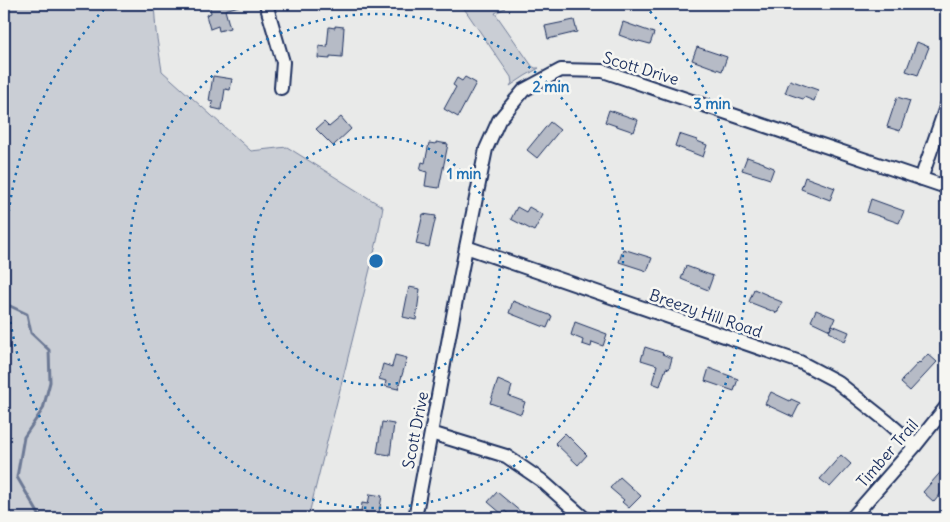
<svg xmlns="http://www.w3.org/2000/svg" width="950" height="522" viewBox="0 0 950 522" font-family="Delius,sans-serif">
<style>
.green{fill:#caced5;stroke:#727e9a}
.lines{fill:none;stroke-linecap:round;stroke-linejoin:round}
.stream{stroke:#6c7995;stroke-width:3}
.building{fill:#b6bbc6;stroke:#1b2f5e}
.minor-casing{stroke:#1b2f5e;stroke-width:16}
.minor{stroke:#f6f6f2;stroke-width:12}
.ring{fill:none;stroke:#1f6fb2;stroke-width:2.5;stroke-dasharray:2.5 5}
.labels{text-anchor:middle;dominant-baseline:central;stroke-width:5;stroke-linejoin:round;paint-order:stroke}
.street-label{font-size:16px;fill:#1b2f5e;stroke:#f6f6f2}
.centre{fill:#1f6fb2;stroke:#f6f6f2;stroke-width:2.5}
.ring-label{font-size:15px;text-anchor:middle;font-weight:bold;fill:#1f6fb2;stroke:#f6f6f2;stroke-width:5;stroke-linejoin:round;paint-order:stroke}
</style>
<rect width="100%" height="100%" fill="#e9eae9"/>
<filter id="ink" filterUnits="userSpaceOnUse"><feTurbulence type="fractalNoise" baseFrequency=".02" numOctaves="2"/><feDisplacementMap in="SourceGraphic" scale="10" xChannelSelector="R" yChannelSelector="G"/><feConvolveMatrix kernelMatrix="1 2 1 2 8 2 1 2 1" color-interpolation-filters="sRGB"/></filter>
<g filter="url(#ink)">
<path class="green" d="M4 4H154L156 32 162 71 251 151 287 147 383 207 377 241 308 518H4Z
M461 4H501L505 8 495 13 532 66 535 68H539L525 76 510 86 512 83 511 77Z"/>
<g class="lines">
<path class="stream" d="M4 296 8 305 27 314 31 333 49 350 50 382 43 409 24 437 17 477 41 518"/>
</g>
<path class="building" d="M209 4H239V6L225 10 230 28 219 31 218 26 210 29 206 15 211 13Z
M574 20 577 32 548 39 545 26Z
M623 22 654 33 650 44 639 41 638 42 619 35Z
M335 26 344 27 342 57 330 56V59L318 58 319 46 327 47 329 27 335 28Z
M917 42 929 47 918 75 906 71Z
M697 47 727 57 722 71 692 60Z
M213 76 232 79 230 90 225 89 223 102 222 103 221 110 212 108 213 102 209 101Z
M465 77 476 83 458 117 444 109 456 87 453 85 457 78 462 81Z
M790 80 818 90 814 101 804 97 803 99 785 93Z
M897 97 910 101 900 131 887 127Z
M609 110 638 120 634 132 605 122Z
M341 117 351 129 333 146 316 129 324 122 329 127Z
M550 122 560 130 537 158 527 150Z
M679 134 697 140V141L707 145 703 157 675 146Z
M436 142 448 144 439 188 425 186 427 172 420 170 422 162 425 163 429 143 436 144Z
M747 157 764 163V164L774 168 770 179 742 170Z
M805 177 835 188 830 200 801 189Z
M871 199 904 211 899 223 867 212Z
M517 207 526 212 529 207 543 215 534 231 511 219Z
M423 214 436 216 429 247 416 244Z
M623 249 652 258 647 271 619 262Z
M686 266 713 276 708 290 681 279Z
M409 287 420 289 416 320 403 317Z
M754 289 772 297V298L782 302 777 313 749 302Z
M513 301 552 316 547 328 509 313Z
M816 310 835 318 830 330 811 321Z
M575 322 607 334 603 346 592 342 591 347 582 344 583 340 571 335Z
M832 325 849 332 845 341 835 336V335L829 332Z
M645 347 663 353 662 354 672 358 669 369 666 368 660 386 652 383 657 365 641 360Z
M928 354 937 362 910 391 901 383 903 380H902L919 362 920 363Z
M395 355 407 358 398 389 385 386 386 381 379 379 383 364 392 367Z
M709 368 738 379 734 391 705 381Z
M498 380 512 386 509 396 525 402 521 414 490 403Z
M771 392 790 401 791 399 800 403 793 417 765 404Z
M382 422 394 424 390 455 377 453Z
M565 433 587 455 578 465 555 443Z
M841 455 851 464 830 487 820 479Z
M946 466V487L934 502 923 492Z
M620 477 641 496 629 508 622 502 624 500 610 488Z
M497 492 528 518H513L505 511 502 514 488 502Z
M370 494 382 496 378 518H366L367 512 361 511 362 503 368 504Z"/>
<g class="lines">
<g class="minor-casing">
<path id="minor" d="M266 4 283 62 281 88
M921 179 946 107
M466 247 800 362 836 381 889 423 915 446
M431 433 506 456 541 480 584 518
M415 518 466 247 486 149 499 120 524 90 561 70 603 71 946 187
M852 518 915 446 946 407"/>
</g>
<use href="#minor" class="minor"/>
</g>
</g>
<g class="ring">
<circle cx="376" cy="261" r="124"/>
<circle cx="376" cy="261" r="247"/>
<path d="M107 516A371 371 0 0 1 107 6M645 6A371 371 0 0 1 645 516"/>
</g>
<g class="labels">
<g class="street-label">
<text transform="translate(641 68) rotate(17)">Scott Drive</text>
<text transform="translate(706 313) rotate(19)">Breezy Hill Road</text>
<text transform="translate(415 430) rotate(-79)">Scott Drive</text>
<text transform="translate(887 453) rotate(-49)">Timber Trail</text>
</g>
</g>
<circle cx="376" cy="261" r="8" class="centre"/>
<g class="ring-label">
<text x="551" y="92">2 min</text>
<text x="712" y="109">3 min</text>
<text x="464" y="179">1 min</text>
</g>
<rect width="950" height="522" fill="none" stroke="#f6f6f2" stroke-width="20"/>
<rect x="10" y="10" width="930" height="502" fill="none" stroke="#1b2f5e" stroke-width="2" filter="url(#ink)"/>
</svg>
